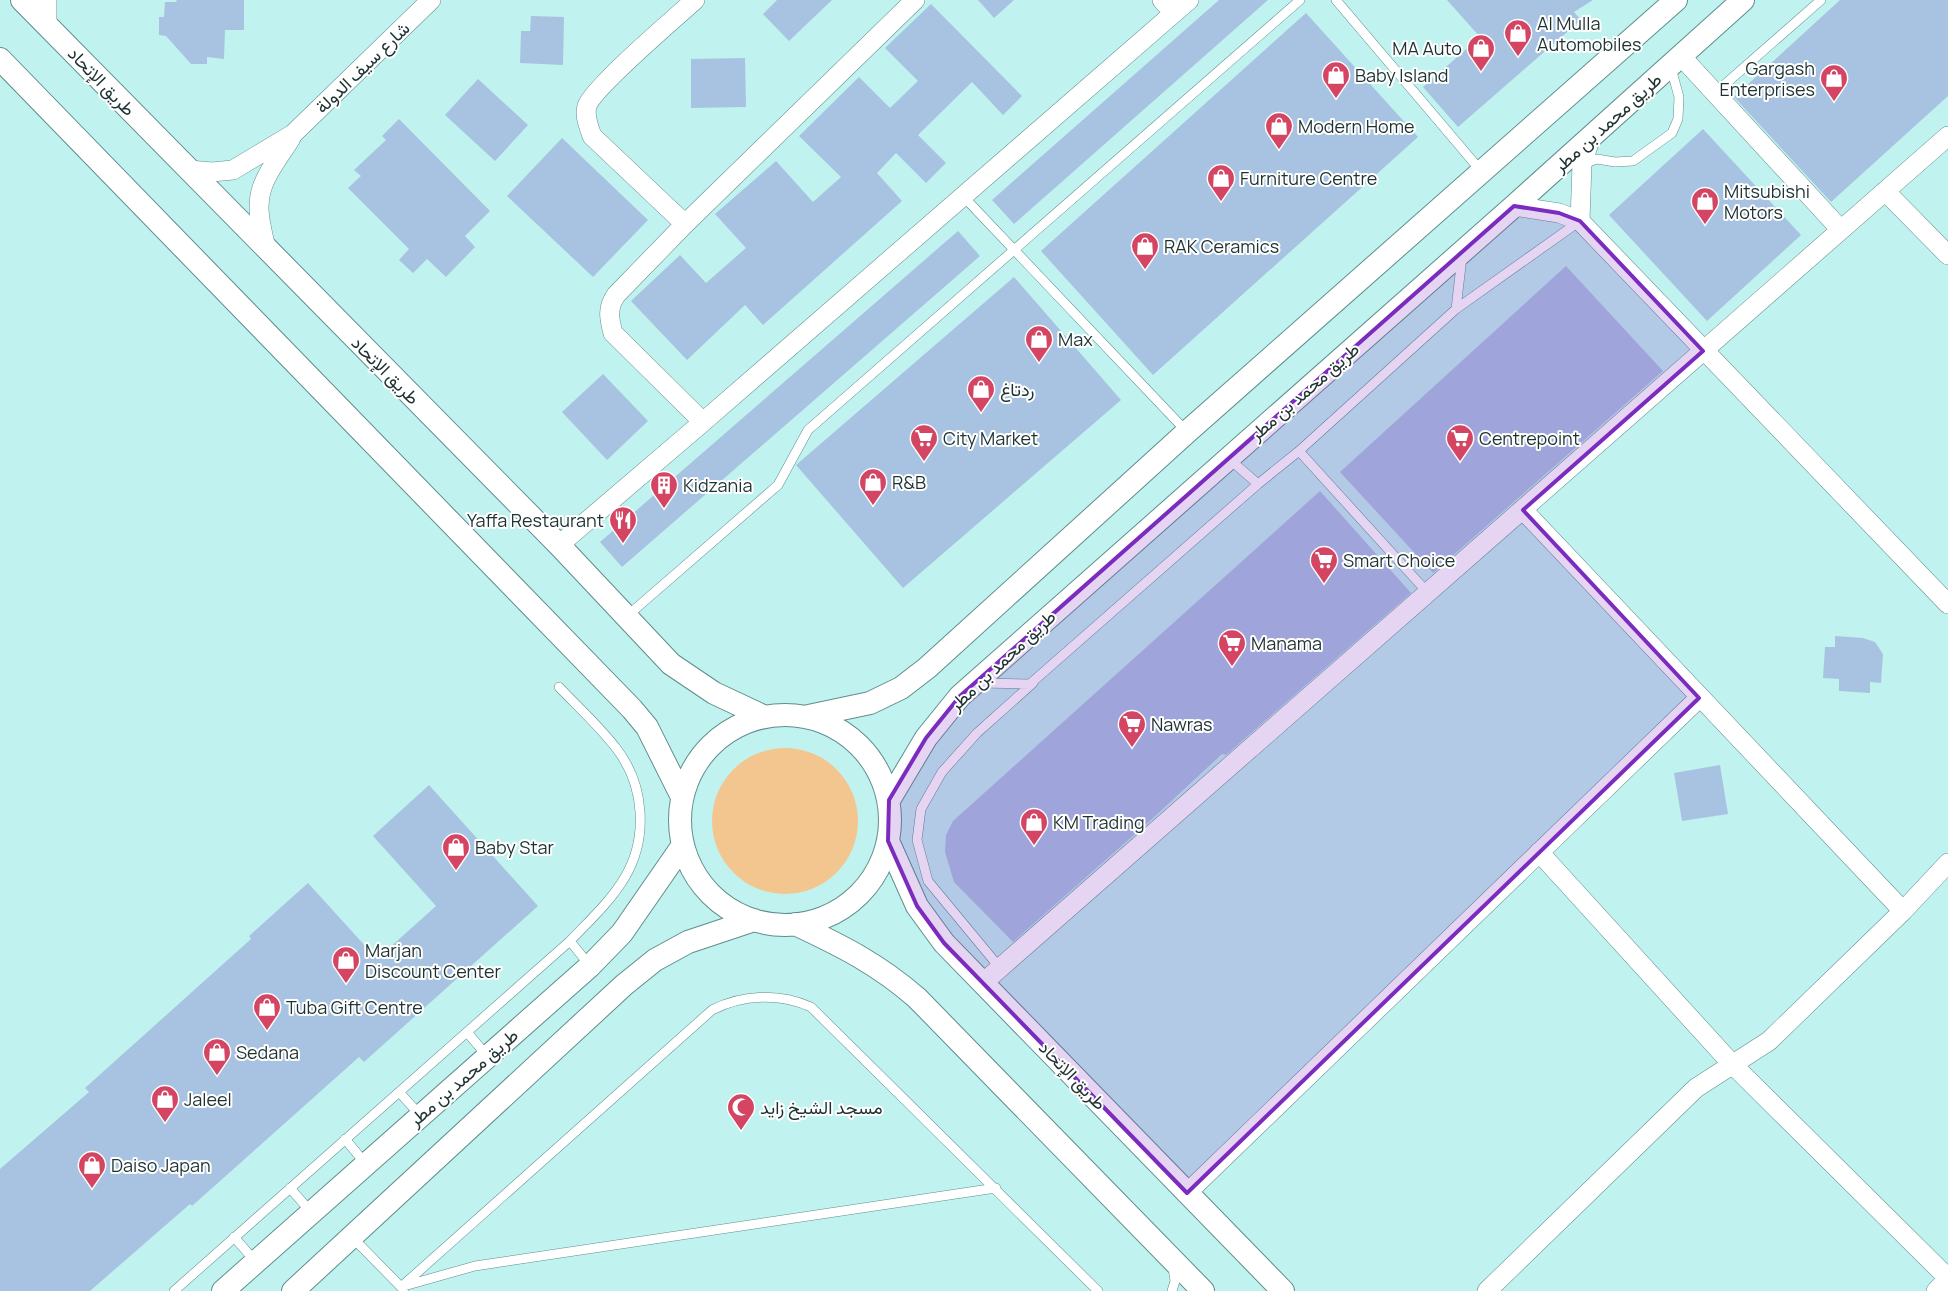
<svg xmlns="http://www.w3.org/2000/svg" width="1948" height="1291" viewBox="0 0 1948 1291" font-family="Manrope,Vazirmatn,sans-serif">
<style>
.green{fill:#f4c68f}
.building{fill:#a8c3e1}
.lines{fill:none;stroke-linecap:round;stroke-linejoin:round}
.service-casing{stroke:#5f8e8c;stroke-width:10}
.minor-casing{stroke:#5f8e8c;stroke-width:20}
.tertiary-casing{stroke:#5f8e8c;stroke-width:24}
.service{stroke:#fff;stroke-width:9}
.minor{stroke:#fff;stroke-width:19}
.tertiary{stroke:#fff;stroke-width:22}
.marked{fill:#7b2cbf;fill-opacity:0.2;stroke:#7b2cbf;stroke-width:4;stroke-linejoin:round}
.labels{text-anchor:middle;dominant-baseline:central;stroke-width:4;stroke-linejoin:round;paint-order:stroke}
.poi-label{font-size:18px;fill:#1e3231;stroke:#fff;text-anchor:start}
.street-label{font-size:18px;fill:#1e3231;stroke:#fff}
</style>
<rect width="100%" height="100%" fill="#c0f2ef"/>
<path class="green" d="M712 821a73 73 0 1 1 146 0a73 73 0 1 1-146 0Z"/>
<path class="building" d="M176 0H244V30H225L224 59 207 57V64H191L166 36 159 35V17H164L165 2H177Z
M777 0H832L789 41 763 14Z
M978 0H1014L994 18Z
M1219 0H1268L1014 224 992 200Z
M1447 0H1593L1574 12 1581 20 1458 127 1423 87 1480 37Z
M1840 0H1948V96L1831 202 1734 97Z
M931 4 1022 96 1003 115 972 82 918 135 946 163 926 183 896 153 877 173 902 201 763 325 745 305 687 360 631 301 680 255 706 283 746 248 715 214 776 161 813 202 841 177 799 136 859 77 890 108 918 81 885 48Z
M1306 13 1418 137 1153 375 1041 251Z
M531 16 564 17 563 65 520 63 521 31H530Z
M745 58 746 107 691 108V59Z
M478 79 528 125 495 161 445 115Z
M399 119 490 211 465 236 475 247 446 277 427 259 413 273 399 260 409 249 348 188 361 176 354 170 386 140 382 136Z
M1703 129 1801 235 1707 321 1609 215Z
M562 138 648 220 593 277 507 196Z
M958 231 980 256 622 567 600 542Z
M1566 266 1663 371 1433 573 1340 472Z
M1014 277 1121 400 903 588 796 465Z
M603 374 648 421 607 460 562 412Z
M1320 491 1411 593 1226 755 1222 754 1152 819 1013 942 954 882 945 852 946 835 953 821Z
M1835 636 1863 638 1875 642 1883 654 1881 683 1870 682V693L1839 691V679L1823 678 1825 647H1835Z
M1720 765 1728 814 1682 821 1674 773Z
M429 785 538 906 364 1062 359 1057 192 1206 190 1204 90 1291H0V1169L89 1092 85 1088 251 939 249 936 308 883 377 959 436 906 373 836Z"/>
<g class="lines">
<g class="service-casing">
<path id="service" d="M1336 0 1481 171
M1715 93 1821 0
M1583 164 1597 159 1615 162 1633 161 1672 133 1678 119 1679 97 1671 68
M963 196 1187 432
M1456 309 1462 257
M1299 451 1428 593
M1228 458 1258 484
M626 617 778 485 808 430 1300 0
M980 683 1030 684 1258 484 1299 451 1456 309 1580 221
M570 941 590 966
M1000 968 928 881 917 840 921 809 942 772 977 733 1033 683
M467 1032 487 1056
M399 1092 420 1115
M345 1139 365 1163
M290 1188 310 1211
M234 1237 255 1261
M352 1237 404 1290
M404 1286 475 1266 996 1188
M401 1287 712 1010C743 994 780 993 811 1007L1098 1291
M174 1291 570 941C589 921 611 901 625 877 648 838 645 785 616 748 599 726 578 707 559 687
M1172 1291 1175 1281 1173 1267"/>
</g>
<g class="minor-casing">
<path id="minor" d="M1162 0 1174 13
M47 25V0
M1680 55 1841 230
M189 170 212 172 233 170 293 134 431 0
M1885 191 1948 255
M1514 206 1559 213 1580 221 1948 604
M1580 221 1582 164 1591 137
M685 224 592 136C589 127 584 116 587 106 593 88 676 17 695 0
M266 249C262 229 255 208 262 188 267 171 282 153 291 138
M703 422 613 333C609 318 607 308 616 295L685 224 915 0
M1523 510 1903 911
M559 545 703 422 1189 0
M1539 852 1732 1064 1948 1278
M984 982 1948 136
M1187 1193 1699 698
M1487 1291 1696 1088 1769 1041 1903 911 1948 863
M1936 1291 1948 1279"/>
</g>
<g class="tertiary-casing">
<path id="tertiary" d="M22 0 559 545 671 664 714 693 765 717
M0 59 632 709 647 727 682 797
M680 820a105 105 0 1 1 210 0a105 105 0 1 1-210 0Z
M804 717 870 703 901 688 927 668 1187 432 1676 0
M889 800 926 738 960 696 1514 206 1743 0
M888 841 917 906 944 943 1283 1291
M795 924C842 946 878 964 917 998L1203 1291
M223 1291 590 966 622 933 683 845
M293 1291 624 985 655 960 688 942 754 920"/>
</g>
<use href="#service" class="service"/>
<use href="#minor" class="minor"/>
<use href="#tertiary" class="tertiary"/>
</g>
<path class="marked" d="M1514 206 1559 213 1580 221 1703 351 1523 510 1699 698 1187 1193 944 943 917 906 888 841 889 800 926 738 960 696Z"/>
<defs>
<g id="shop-pin" transform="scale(1.4375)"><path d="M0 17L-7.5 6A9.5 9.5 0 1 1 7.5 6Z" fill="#d44463" stroke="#fff"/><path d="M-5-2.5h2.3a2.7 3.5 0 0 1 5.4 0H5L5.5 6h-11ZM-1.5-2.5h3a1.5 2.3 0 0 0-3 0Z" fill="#fff"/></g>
<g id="supermarket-pin" transform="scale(1.4375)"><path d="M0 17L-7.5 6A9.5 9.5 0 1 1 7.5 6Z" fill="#d44463" stroke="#fff"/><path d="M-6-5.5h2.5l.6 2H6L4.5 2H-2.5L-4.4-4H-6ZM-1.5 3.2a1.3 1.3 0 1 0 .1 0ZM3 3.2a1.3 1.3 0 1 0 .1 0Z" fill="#fff"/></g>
<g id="building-pin" transform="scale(1.4375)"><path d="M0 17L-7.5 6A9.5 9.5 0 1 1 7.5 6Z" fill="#d44463" stroke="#fff"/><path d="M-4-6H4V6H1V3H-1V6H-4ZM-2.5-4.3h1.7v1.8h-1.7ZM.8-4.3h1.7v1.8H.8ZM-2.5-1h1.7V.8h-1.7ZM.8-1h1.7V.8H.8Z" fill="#fff"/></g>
<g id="restaurant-pin" transform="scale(1.4375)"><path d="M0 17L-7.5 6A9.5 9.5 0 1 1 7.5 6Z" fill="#d44463" stroke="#fff"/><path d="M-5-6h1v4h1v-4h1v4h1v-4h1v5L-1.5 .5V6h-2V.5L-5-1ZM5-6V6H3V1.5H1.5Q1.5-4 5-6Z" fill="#fff"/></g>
<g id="mosque-pin" transform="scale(1.4375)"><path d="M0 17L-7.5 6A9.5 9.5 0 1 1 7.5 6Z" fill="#d44463" stroke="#fff"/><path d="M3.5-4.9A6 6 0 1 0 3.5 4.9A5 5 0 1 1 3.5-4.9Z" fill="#fff"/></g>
</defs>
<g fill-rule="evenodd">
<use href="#shop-pin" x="1518" y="33"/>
<use href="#shop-pin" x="1481" y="48"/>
<use href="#shop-pin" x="1336" y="75"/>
<use href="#shop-pin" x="1834" y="78"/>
<use href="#shop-pin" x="1279" y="126"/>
<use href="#shop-pin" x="1221" y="178"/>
<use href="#shop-pin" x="1705" y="201"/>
<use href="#shop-pin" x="1145" y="246"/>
<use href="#shop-pin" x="1039" y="339"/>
<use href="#shop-pin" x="981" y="389"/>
<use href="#supermarket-pin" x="924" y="438"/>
<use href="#supermarket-pin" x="1460" y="438"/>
<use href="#shop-pin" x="873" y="482"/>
<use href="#building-pin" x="664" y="485"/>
<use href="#restaurant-pin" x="623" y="520"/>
<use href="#supermarket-pin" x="1324" y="560"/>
<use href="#supermarket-pin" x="1232" y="643"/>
<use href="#supermarket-pin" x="1132" y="724"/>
<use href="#shop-pin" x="1034" y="822"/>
<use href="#shop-pin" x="456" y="847"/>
<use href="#shop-pin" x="346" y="960"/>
<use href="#shop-pin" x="267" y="1007"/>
<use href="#shop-pin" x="217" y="1052"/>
<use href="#shop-pin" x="165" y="1099"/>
<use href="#mosque-pin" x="741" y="1107"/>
<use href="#shop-pin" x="92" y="1165"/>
</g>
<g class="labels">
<g class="poi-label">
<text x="1537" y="23">Al Mulla<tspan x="1537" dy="21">Automobiles</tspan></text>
<text x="1462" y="48" text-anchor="end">MA Auto</text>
<text x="1815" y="68" text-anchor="end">Gargash<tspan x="1815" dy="21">Enterprises</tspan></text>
<text x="1355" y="75">Baby Island</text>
<text x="1298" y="126">Modern Home</text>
<text x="1240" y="178">Furniture Centre</text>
<text x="1724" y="191">Mitsubishi<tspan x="1724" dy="21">Motors</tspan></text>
<text x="1164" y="246">RAK Ceramics</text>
<text x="1058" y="339">Max</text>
<text x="1000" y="389">ردتاغ</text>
<text x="943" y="438">City Market</text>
<text x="1479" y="438">Centrepoint</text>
<text x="892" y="482">R&amp;B</text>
<text x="683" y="485">Kidzania</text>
<text x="604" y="520" text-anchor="end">Yaffa Restaurant</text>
<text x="1343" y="560">Smart Choice</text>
<text x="1251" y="643">Manama</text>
<text x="1151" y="724">Nawras</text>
<text x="1053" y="822">KM Trading</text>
<text x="475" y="847">Baby Star</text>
<text x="365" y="950">Marjan<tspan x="365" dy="21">Discount Center</tspan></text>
<text x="286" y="1007">Tuba Gift Centre</text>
<text x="236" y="1052">Sedana</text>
<text x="184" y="1099">Jaleel</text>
<text x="760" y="1107">مسجد الشيخ زايد</text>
<text x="111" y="1165">Daiso Japan</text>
</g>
<g class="street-label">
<text transform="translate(362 67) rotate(-44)">شارع سيف الدولة</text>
<text transform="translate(102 81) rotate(46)">طريق اﻹتحاد</text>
<text transform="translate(1607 122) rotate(-42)">طريق محمد بن مطر</text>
<text transform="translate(386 370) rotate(45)">طريق اﻹتحاد</text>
<text transform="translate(1304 391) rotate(-41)">طريق محمد بن مطر</text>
<text transform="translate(1002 660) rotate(-43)">طريق محمد بن مطر</text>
<text transform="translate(1073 1075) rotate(46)">طريق اﻹتحاد</text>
<text transform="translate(463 1077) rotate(-41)">طريق محمد بن مطر</text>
</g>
</g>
</svg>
